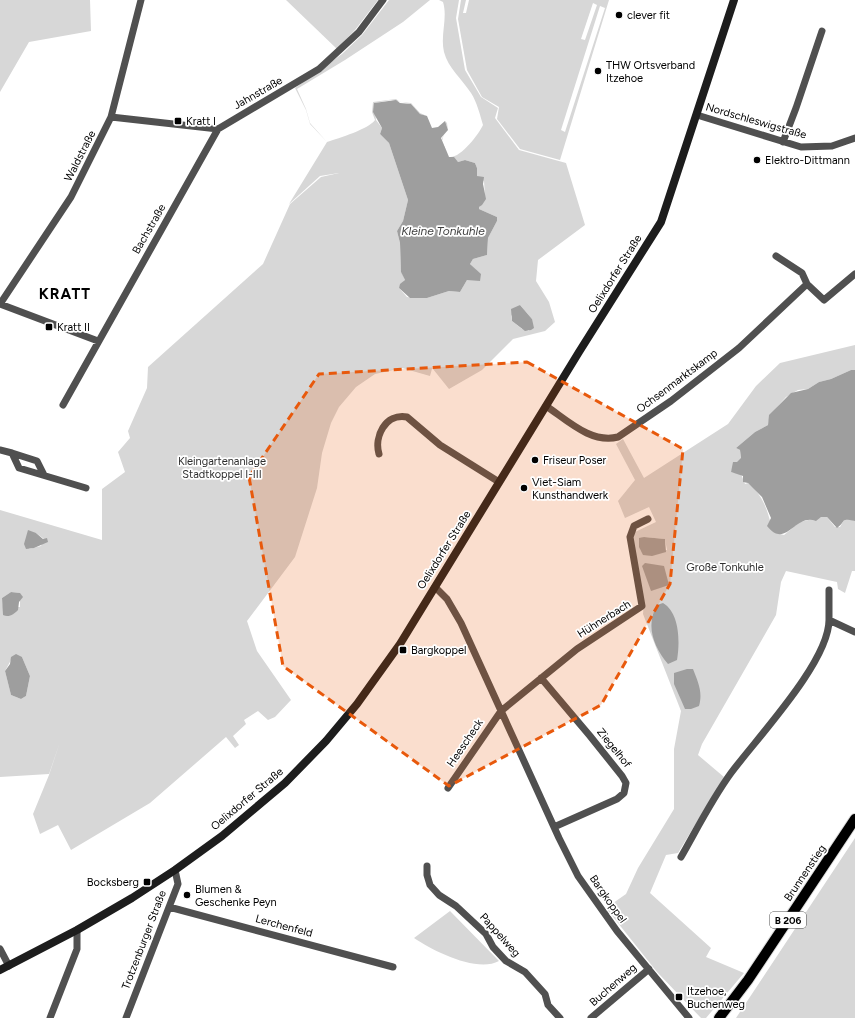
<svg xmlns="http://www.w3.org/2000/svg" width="855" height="1018" viewBox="0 0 855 1018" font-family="Figtree,sans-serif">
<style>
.green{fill:#d7d7d7;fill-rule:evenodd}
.water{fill:#9e9e9e}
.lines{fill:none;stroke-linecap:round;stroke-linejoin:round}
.primary-casing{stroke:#dbdbdb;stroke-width:12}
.street{stroke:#505050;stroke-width:7}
.secondary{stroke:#1d1d1d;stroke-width:8}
.primary{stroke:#000;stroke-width:10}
.marked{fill:#e8590c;fill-opacity:0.2;stroke:#e8590c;stroke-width:3;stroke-dasharray:8 5;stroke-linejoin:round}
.poi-dot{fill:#000;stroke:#fff;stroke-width:1.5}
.labels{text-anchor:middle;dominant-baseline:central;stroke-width:3.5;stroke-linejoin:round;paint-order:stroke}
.shield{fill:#fff;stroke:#4c4c4c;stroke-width:1}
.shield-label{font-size:10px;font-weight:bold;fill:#000}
.poi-label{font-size:11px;fill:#000;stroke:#fff;text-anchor:start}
.street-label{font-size:11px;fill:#000;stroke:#fff}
.park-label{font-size:11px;fill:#2e2e2e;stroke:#fff}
.water-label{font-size:12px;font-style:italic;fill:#3f3f3f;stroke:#fff}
.district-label{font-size:15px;font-weight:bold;letter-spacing:1px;fill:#000;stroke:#fff}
</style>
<rect width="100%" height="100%" fill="#fff"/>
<path class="green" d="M0 0H90L91 31 29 42 0 92Z
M286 0H378L355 30 337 49Z
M389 0H430L403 22 345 60 297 89 306 109 310 123 327 142C339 138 369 129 375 120L372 112 373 102 396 99 400 102 411 103 420 113 427 116 432 128 438 127 445 121 447 123 448 130 444 134 442 141 449 157C460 159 479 134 483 125 480 115 477 102 471 93 462 79 448 68 444 52 440 35 448 18 443 2L439 0H459L456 18 465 70 481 97 498 108 495 118 519 150 566 163 585 225 538 260 536 281 549 302 555 322 545 331 513 339 482 370 449 389 433 369V365L430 376 402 368 375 374 356 387 339 407 331 423 322 453 317 488 295 557 247 621 257 651 291 700 275 717 268 720 258 711 244 720 246 724 233 736 239 745 235 748 226 737 150 803 71 850 58 825 40 834 33 814 49 775 60 742 49 774 0 777V510L102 540V489L125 472 118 452 130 438 128 431 147 388 148 367 263 264 290 204 321 177 339 173 320 176 289 204 327 142 310 124 306 110 295 88 342 54 362 35ZM391 100 411 104 420 114 427 116 432 128 438 127 445 121 448 130 444 134 441 141 449 157 458 162 465 160 475 163 477 168V176L484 181 485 196 479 207V209L497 217V221L488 238 487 255 473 259 470 264 475 269 480 280H467L460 292 449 291 427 298H414L407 297 399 288 405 280 401 271 400 243 397 231 403 221 408 200 389 143 380 134 382 128 376 120 374 103ZM520 305 532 319 529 331 522 329 512 321 511 316ZM36 533 44 539 41 546 29 549ZM11 592 20 593V607H3L2 598ZM22 657 30 676 26 696 21 699 11 695 5 671 11 660Z
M461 0H466L463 13H466L469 0H609L560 160 520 149 497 119 499 107 482 97 467 70 458 19ZM593 3 597 5 585 40 581 39ZM600 6 605 8 565 132 561 130Z
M855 345V370H851L831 379 819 382 808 389 798 390 786 397 770 415 768 425 755 432 736 448 740 450 741 459 734 465 731 472 741 474 745 484 748 483C765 497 768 513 773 532L784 535 800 522 821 517H827L835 527H840L844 520 849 519 855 521V571H852L845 593 838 589 837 582 786 571 781 582 776 615 702 744 698 755 724 777 678 853 666 855 650 893 711 948 706 957 744 973 706 1018H701L657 972 606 908 626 894 638 868 674 809V749L681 711 643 614 644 602 632 537 635 532 656 522 649 507 625 518 618 501 635 480 616 444 623 439 644 478 728 424 756 386 780 363ZM644 537 665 539 667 550 641 551 639 542Z
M855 838V1018H736Z
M450 911 499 961C477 973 433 951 414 938Z"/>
<path class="water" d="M396 100 400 103 411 104 420 114 427 116 432 128 438 127 445 121 448 130 441 138 449 157H454L458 162 465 160 475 163 477 168V176L484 177 483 184 486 199 482 205 479 207V209L497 217V221L488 238 487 255 473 259 470 264 481 274 480 281 467 280 460 292 449 291 427 298H410L399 288 400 284 405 280 401 272 400 243 397 231 403 221 408 200 389 143 380 134 382 128 373 112 374 103Z
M520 305 532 319 534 328 531 330 525 331 512 321 511 309Z
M851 370H855V521C839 518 847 521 837 528L827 517H821L816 521C795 513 786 550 767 526L771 518 762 497 748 483 743 482V476L731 472 733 462H737L741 458 740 450 736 448 755 432 768 425 769 415 791 393 808 389 819 382 831 379Z
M28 530 36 533 43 539 47 538 48 542 34 548 26 549 24 544Z
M644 537 665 539 666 552 652 556 643 555 639 547V538Z
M645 563 664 566 669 585 651 591 642 566Z
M11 592 20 593 23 597 19 602 18 610C14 614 9 618 3 615L2 598Z
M663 603C680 613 680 643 677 660L668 664C654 647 645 626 657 605Z
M16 654 22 657 30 676 26 696 21 699 11 695 5 671 10 664 11 657Z
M687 669H693C698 682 703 692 699 706L691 709H685L674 684V673Z"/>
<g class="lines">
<g class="primary-casing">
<path id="primary" d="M719 1018 748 980 855 819"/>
</g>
<path class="street" d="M697 115 801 147 832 146 855 138
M111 117 218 129 319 69 359 32 383 0
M783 142 796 108 822 31
M776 256 802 273 807 284
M0 304 71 197 111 117 141 0
M0 304 98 341
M63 405 218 129
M546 406C567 420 591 444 618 437L671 401 739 348 807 284 824 300 855 274
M0 450 12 453 19 468 86 488
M12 453 37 461 44 475
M379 454C374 437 385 413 407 417L440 445 499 482
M435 587 447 599 461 623 559 838 578 876 617 931 689 1018
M829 620V590
M541 678 590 736 622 776 626 783 624 793 617 799 554 827
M448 788 501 711 577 649 642 606 630 537 634 526 648 519
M681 857C697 829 712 799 731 773 757 738 829 662 829 620L855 632
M427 866V875L430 885 439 895 456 906 486 934 493 947 506 961 525 972 545 994 548 1005 560 1018
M169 907 393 967
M0 949 9 966
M50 1018 77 949V930
M126 1018 178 884 175 870
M591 1018 649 969"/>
<path class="secondary" d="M0 970 77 930 132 898 175 870 222 836 285 783 326 741 357 704 400 644 579 352 661 222 734 0"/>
<use href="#primary" class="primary"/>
</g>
<path class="marked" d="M527 362 683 449 670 584 601 705 449 786 283 666 249 477 319 374Z"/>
<g class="poi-dot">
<circle cx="619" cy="15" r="4"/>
<circle cx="598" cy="71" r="4"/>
<rect x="174" y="117" width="8" height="8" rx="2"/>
<circle cx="757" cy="160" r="4"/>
<rect x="45" y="323" width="8" height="8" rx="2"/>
<circle cx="535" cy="460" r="4"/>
<circle cx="524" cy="488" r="4"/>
<rect x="399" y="646" width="8" height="8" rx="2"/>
<rect x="143" y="878" width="8" height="8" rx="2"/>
<circle cx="187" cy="895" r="4"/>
<rect x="675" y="993" width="8" height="8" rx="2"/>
</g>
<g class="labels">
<rect class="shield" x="770" y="912" width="36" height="16" rx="3"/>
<g class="shield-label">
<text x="788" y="920">B 206</text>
</g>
<g class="poi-label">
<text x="627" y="15">clever fit</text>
<text x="606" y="65">THW Ortsverband<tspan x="606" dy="13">Itzehoe</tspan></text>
<text x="186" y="121">Kratt I</text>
<text x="765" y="160">Elektro-Dittmann</text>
<text x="57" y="327">Kratt II</text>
<text x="543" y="460">Friseur Poser</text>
<text x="532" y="482">Viet-Siam<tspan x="532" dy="13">Kunsthandwerk</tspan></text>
<text x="411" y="650">Bargkoppel</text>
<text x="139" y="882" text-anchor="end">Bocksberg</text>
<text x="195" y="889">Blumen &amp;<tspan x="195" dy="13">Geschenke Peyn</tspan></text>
<text x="687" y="991">Itzehoe,<tspan x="687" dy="13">Buchenweg</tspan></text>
</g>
<g class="street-label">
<text transform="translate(258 93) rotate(-30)">Jahnstraße</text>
<text transform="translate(756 121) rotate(16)">Nordschleswigstraße</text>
<text transform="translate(80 156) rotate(-63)">Waldstraße</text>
<text transform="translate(149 229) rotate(-60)">Bachstraße</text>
<text transform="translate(615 274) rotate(-58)">Oelixdorfer Straße</text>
<text transform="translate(677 381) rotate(-37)">Ochsenmarktskamp</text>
<text transform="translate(444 550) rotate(-58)">Oelixdorfer Straße</text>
<text transform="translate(604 619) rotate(-32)">Hühnerbach</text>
<text transform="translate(465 743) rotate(-56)">Heescheck</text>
<text transform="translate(614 748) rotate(51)">Ziegelhof</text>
<text transform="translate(247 799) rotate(-40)">Oelixdorfer Straße</text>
<text transform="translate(805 873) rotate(-56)">Brunnenstieg</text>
<text transform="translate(608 899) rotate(55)">Bargkoppel</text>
<text transform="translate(284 926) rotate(15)">Lerchenfeld</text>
<text transform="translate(500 935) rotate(48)">Pappelweg</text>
<text transform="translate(144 940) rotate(-69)">Trotzenburger Straße</text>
<text transform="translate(613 985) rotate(-41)">Buchenweg</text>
</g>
<g class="park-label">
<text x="222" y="461">Kleingartenanlage<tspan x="222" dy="13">Stadtkoppel I-III</tspan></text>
<text x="725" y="567">Große Tonkuhle</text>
</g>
<g class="water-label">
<text x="443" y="231">Kleine Tonkuhle</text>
</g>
<g class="district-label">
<text x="65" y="294">KRATT</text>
</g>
</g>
</svg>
